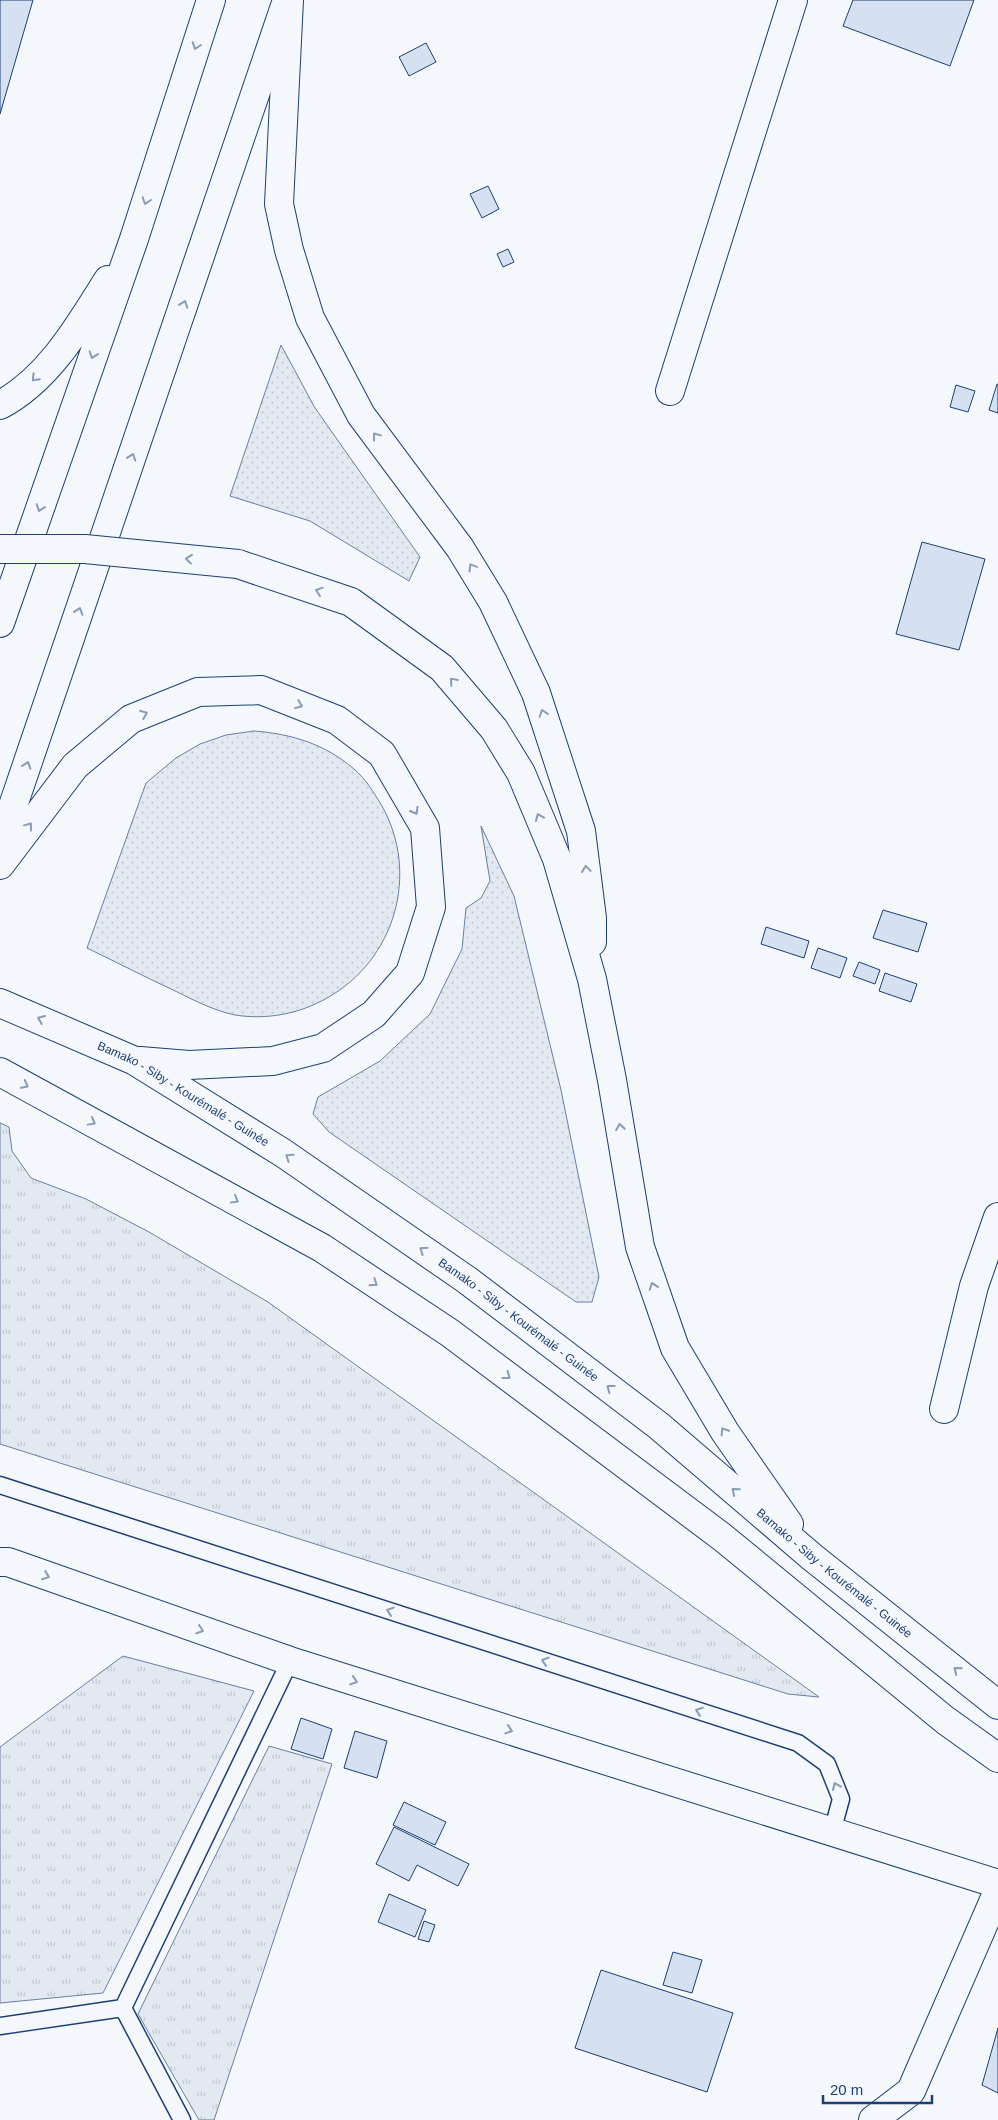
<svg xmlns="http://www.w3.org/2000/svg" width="998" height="2120" viewBox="0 0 998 2120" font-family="Arial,sans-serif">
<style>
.grass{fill:url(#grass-dots);stroke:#687fa3}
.park{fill:url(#park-tufts);stroke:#687fa3}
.building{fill:#d5e0f0;stroke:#1d3f73}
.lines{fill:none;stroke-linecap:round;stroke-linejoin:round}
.service-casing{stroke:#1d3f73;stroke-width:19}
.minor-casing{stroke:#1d3f73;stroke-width:30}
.primary-casing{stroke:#1d3f73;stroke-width:30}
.trunk-casing{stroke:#1d3f73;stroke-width:30}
.service{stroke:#f4f7fb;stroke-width:16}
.minor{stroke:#f4f7fb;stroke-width:28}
.primary{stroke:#f4f7fb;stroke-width:28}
.trunk{stroke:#f4f7fb;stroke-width:28}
.trunk-bridge-casing{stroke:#1d3f73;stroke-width:30;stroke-linecap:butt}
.trunk-bridge{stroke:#f4f7fb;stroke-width:28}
.oneway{stroke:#889bb7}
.labels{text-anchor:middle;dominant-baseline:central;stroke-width:4;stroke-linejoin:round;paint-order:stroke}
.street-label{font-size:12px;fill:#1d3f73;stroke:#f4f7fb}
</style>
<defs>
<pattern id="grass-dots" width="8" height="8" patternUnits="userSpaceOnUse" patternTransform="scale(1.25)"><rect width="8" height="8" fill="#e3e9f0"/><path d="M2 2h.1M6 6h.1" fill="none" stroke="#c2c9d1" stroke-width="1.8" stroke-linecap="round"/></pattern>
<pattern id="park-tufts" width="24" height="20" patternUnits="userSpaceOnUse" patternTransform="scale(1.25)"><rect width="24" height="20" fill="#e3e9f0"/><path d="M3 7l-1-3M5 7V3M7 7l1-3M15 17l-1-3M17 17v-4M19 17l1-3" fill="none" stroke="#c2c9d1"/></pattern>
</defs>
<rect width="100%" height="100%" fill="#f4f7fb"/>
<path class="grass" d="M281 345 315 408 420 557 409 581 310 521 230 496Z
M254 731C292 734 325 744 354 769 366 779 374 793 382 806 420 874 395 960 327 998 299 1014 267 1020 235 1015 211 1010 190 998 169 988 141 975 114 961 87 948L146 783 176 758 200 744 226 735Z
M481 826 514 896 561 1090 599 1277 592 1302H576L329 1132 313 1114 318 1097 380 1061 430 1014 462 949 466 908 481 898 490 881Z"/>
<path class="park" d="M0 1123 9 1127 12 1151 31 1178 86 1199 149 1232 268 1302 819 1697 788 1694 0 1444Z
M123 1656 254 1691 103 1993 0 2003V1747Z
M269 1746 332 1764 214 2120H199L138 2014Z"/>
<path class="building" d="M0 0H33L0 114Z
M853 0H974L950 66 843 26Z
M426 43 436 62 409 76 399 57Z
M488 186 499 209 482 218 470 194Z
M508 249 514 262 503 267 497 254Z
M997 384H998V413L989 410Z
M956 385 975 391 968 412 950 407Z
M922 542 985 559 959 650 896 634Z
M883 910 927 923 918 952 873 938Z
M766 927 809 941 804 958 761 944Z
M818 948 847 958 840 978 811 968Z
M859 962 880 970 875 984 853 976Z
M885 973 917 984 911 1002 879 991Z
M301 1718 332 1729 323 1759 291 1749Z
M355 1731 387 1741 377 1778 344 1768Z
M404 1802 446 1822 435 1845 393 1825Z
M394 1827 469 1864 458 1886 417 1865 409 1881 376 1864Z
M389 1894 426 1910 415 1937 378 1922Z
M424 1921 435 1925 429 1942 418 1939Z
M673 1952 702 1960 692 1993 663 1985Z
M601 1970 733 2013 707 2092 575 2048Z
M998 2028V2093L982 2085Z"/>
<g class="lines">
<g class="service-casing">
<path id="service" d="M0 1485 798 1743 827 1764 841 1799 832 1832
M123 2008 182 2120
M0 2026 123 2008 290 1661"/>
</g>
<g class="minor-casing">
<path id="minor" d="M670 391 793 0
M944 1409 974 1286 998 1217
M873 2120 911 2091 998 1891"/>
</g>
<g class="primary-casing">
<path id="primary" d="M0 405C49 379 79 326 108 280
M0 623 134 239 211 0
M0 844 285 6"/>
</g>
<g class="trunk-casing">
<g id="trunk">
<path d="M289 0 279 204 289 250 310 318 361 415 460 548 493 602 536 693 581 831 592 918V942"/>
<path d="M238 564 351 602 442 668 494 729 521 773 557 859 592 979 612 1080 640 1247 675 1348 725 1432 789 1524"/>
<path d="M0 865 75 766 131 719 198 692 261 690 337 720 382 754 425 828 431 907 410 973 374 1014 323 1048 273 1061 189 1065 140 1061"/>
<path id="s1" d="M0 1003 135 1061 283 1153 467 1280 659 1426 812 1557 998 1705"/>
<path d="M0 1072 322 1248 450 1333 722 1537 945 1720 998 1758"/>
<path d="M0 1562H8L290 1661 998 1884"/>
</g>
</g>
<use href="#service" class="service"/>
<use href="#minor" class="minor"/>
<use href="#primary" class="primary"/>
<use href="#trunk" class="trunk"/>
<g class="trunk-bridge-casing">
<path id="trunk-bridge" d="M0 549H85L238 564"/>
</g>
<use href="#trunk-bridge" class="trunk-bridge"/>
</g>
<defs><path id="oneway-chevron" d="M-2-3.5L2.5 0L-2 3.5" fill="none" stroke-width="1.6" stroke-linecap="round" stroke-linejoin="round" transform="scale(1.25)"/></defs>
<g class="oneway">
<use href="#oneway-chevron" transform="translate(196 46) rotate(108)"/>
<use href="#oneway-chevron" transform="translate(146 201) rotate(108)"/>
<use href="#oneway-chevron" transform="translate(184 304) rotate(-71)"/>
<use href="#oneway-chevron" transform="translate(93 355) rotate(109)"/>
<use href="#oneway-chevron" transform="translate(35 378) rotate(134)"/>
<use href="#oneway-chevron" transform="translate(376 436) rotate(-127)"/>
<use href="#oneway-chevron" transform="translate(132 457) rotate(-71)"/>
<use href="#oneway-chevron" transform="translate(40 508) rotate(109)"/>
<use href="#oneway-chevron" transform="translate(189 559) rotate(-174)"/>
<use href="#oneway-chevron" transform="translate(472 567) rotate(-121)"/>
<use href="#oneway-chevron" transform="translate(319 591) rotate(-161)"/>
<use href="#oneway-chevron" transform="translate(79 611) rotate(-71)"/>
<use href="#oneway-chevron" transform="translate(453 681) rotate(-131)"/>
<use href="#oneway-chevron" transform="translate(299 705) rotate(22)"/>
<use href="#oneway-chevron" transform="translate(543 713) rotate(-108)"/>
<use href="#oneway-chevron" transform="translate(144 714) rotate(-22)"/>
<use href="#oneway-chevron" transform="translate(27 765) rotate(-71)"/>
<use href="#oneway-chevron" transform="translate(415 811) rotate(60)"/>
<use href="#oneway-chevron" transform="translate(539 817) rotate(-112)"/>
<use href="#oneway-chevron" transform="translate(29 826) rotate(-53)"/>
<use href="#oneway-chevron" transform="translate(586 869) rotate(-98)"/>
<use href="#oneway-chevron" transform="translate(41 1019) rotate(-157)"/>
<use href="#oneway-chevron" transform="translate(25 1085) rotate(27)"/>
<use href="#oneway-chevron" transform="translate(92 1122) rotate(29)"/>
<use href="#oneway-chevron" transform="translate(620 1127) rotate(-99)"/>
<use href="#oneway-chevron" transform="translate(289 1157) rotate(-145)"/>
<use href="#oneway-chevron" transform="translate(235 1200) rotate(29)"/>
<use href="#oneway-chevron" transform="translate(423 1250) rotate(-145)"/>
<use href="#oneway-chevron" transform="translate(374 1283) rotate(34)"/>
<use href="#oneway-chevron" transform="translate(653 1286) rotate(-109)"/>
<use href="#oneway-chevron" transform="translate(507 1376) rotate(37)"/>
<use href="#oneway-chevron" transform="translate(610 1388) rotate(-143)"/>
<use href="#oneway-chevron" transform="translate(724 1431) rotate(-122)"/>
<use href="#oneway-chevron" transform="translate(735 1491) rotate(-139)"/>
<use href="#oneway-chevron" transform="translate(46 1576) rotate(21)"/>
<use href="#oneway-chevron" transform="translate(390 1611) rotate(-162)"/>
<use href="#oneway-chevron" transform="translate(200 1630) rotate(19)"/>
<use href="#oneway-chevron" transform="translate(545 1661) rotate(-162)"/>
<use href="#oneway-chevron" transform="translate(957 1670) rotate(-141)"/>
<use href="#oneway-chevron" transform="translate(354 1681) rotate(18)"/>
<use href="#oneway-chevron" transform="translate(699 1711) rotate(-162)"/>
<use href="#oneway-chevron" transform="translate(509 1730) rotate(18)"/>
<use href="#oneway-chevron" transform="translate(836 1786) rotate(-113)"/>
</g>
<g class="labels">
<g class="street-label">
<text stroke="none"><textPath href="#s1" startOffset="205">Bamako - Siby - Kourémalé - Guinée</textPath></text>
<text stroke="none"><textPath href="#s1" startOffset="610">Bamako - Siby - Kourémalé - Guinée</textPath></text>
<text stroke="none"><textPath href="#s1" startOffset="1015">Bamako - Siby - Kourémalé - Guinée</textPath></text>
</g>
</g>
<path d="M823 2095v8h109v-8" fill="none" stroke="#1d3f73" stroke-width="2.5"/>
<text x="830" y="2095" font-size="15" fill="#1d3f73" stroke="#f4f7fb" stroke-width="4" paint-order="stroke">20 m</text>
</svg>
